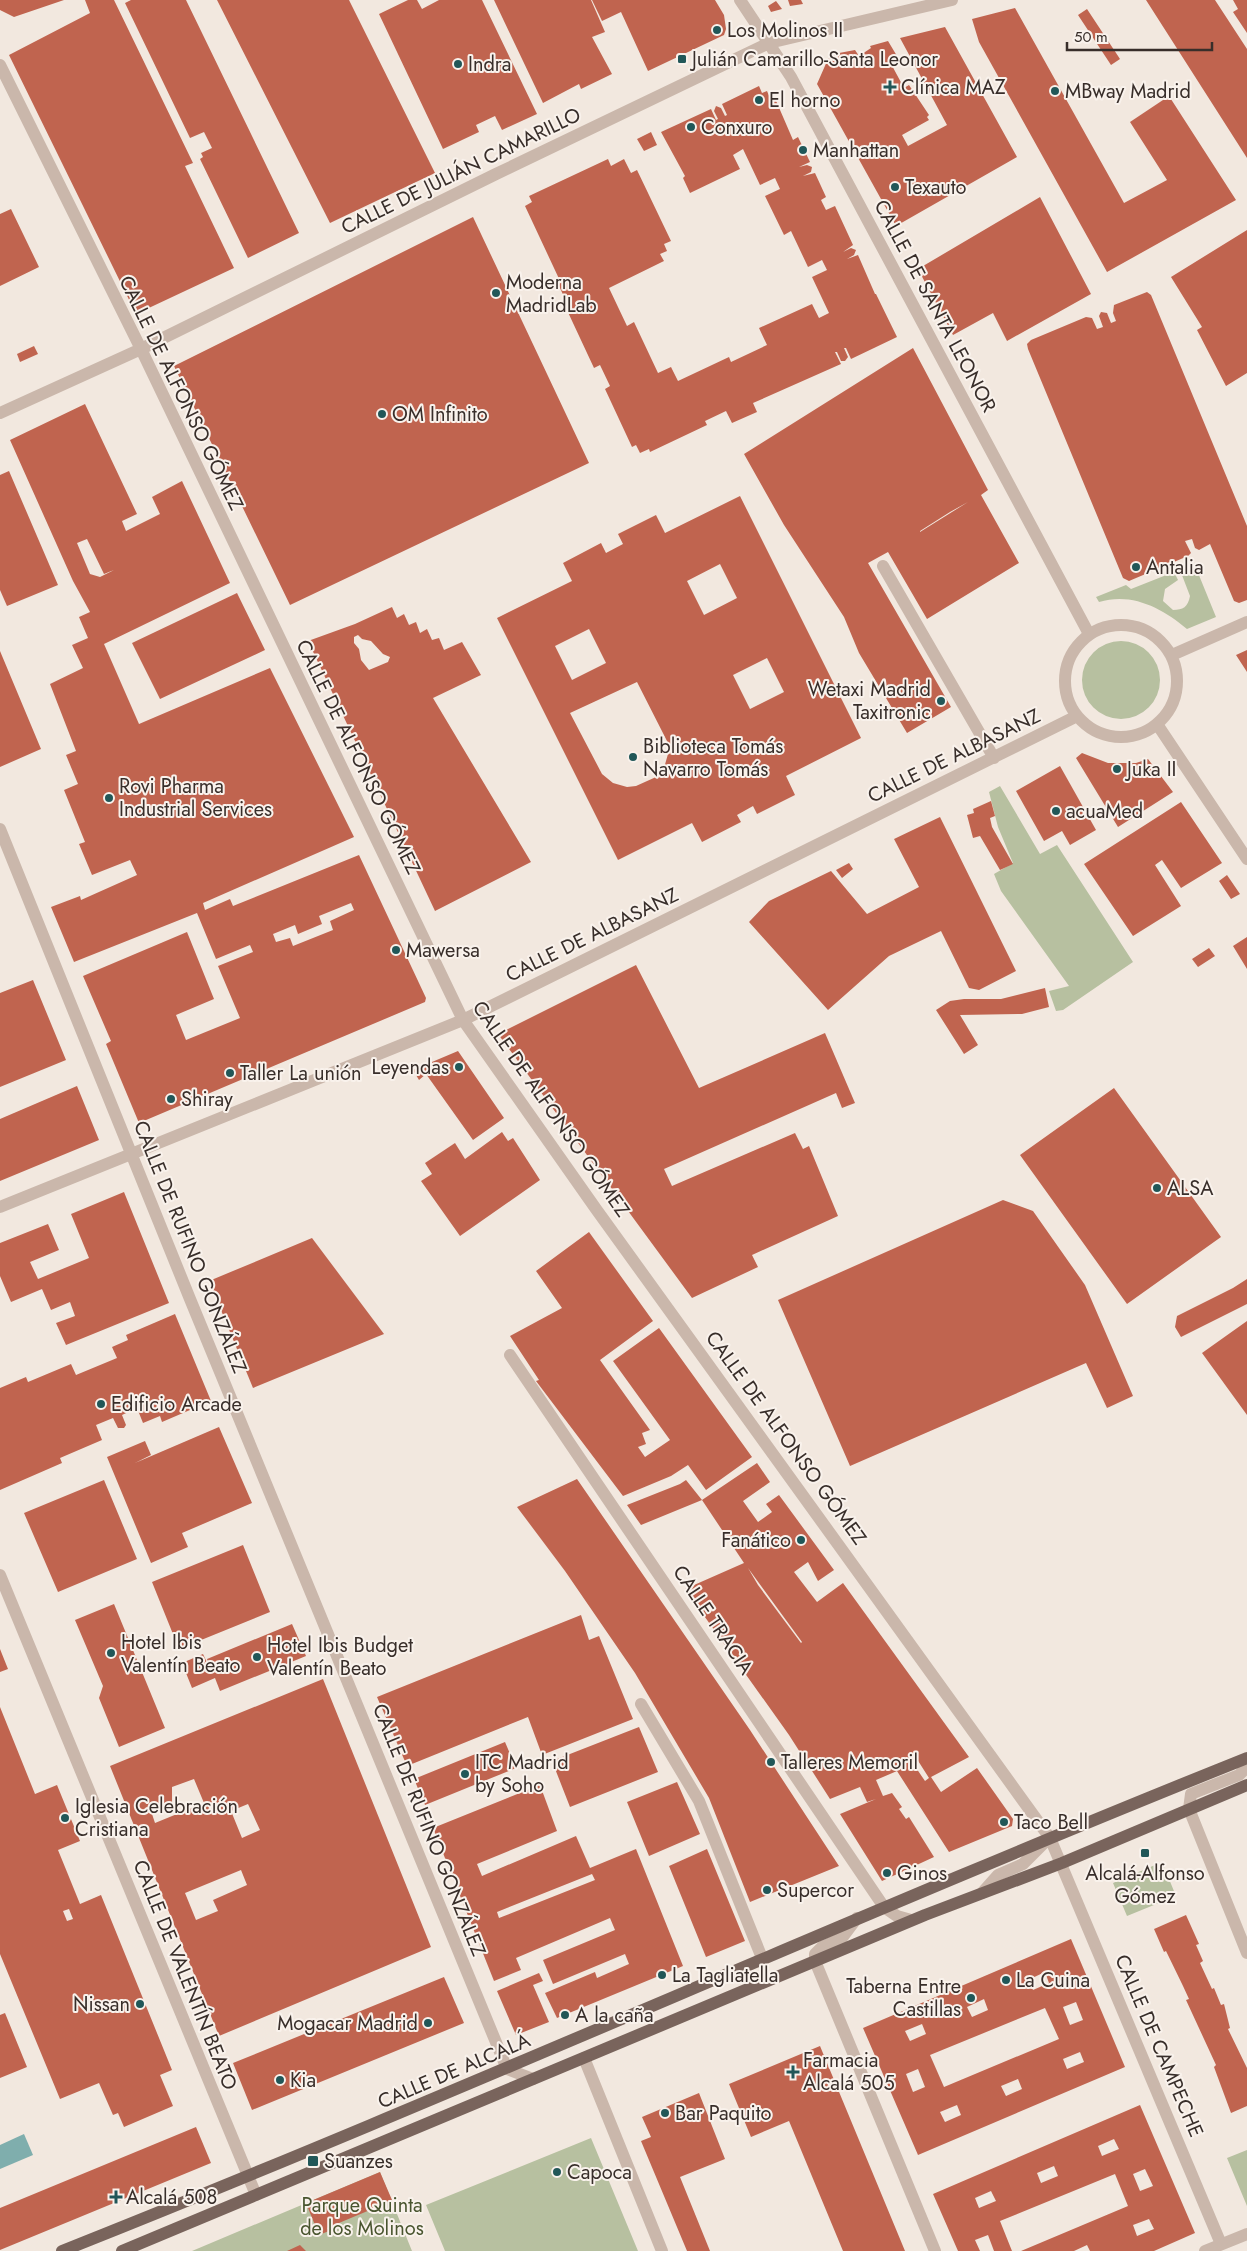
<svg xmlns="http://www.w3.org/2000/svg" width="1247" height="2251" viewBox="0 0 1247 2251" font-family="Jost,sans-serif">
<style>
.green{fill:#b7c0a0}
.water{fill:#7faead}
.building{fill:#c0644f;fill-rule:evenodd}
.lines{fill:none;stroke-linecap:round;stroke-linejoin:round}
.minor{stroke:#cab7ab;stroke-width:12}
.major{stroke:#79645c;stroke-width:12}
.poi-dot{fill:#215758;stroke:#f9f2ec;stroke-width:2}
.labels{text-anchor:middle;dominant-baseline:central;stroke-width:4;stroke-linejoin:round;paint-order:stroke}
.poi-label{font-size:20px;fill:#382e2a;stroke:#f9f2ec;text-anchor:start}
.street-label{font-size:20px;fill:#382e2a;stroke:#f9f2ec}
.park-label{font-size:20px;fill:#49552f;stroke:#f9f2ec}
</style>
<rect width="100%" height="100%" fill="#f2e8df"/>
<path class="green" d="M1194 563 1216 617 1187 629C1162 608 1132 592 1099 602L1096 597 1126 585 1131 589 1174 572 1178 580 1165 589 1163 601 1173 610C1183 610 1188 607 1190 596L1180 570Z
M1082 680a39 39 0 1 1 78 0a39 39 0 1 1-78 0Z
M1000 786 1040 854 1057 845 1133 962 1063 1010 1056 1011 1049 991 1069 986 1001 891 994 874 1013 863 998 827 989 792Z
M1162 1862 1176 1896 1127 1916 1113 1883Z
M591 2138 638 2251H445L426 2205Z
M1247 2150V2206L1227 2158Z
M380 2172 412 2251H192Z"/>
<path class="water" d="M24 2134 33 2155 0 2169V2145Z"/>
<path class="building" d="M0 0H64L14 17 0 10Z
M85 0H114L193 163 185 166 234 268 136 314 9 55 90 13Z
M131 0H186L299 233 248 258 200 159 203 157 201 153 212 148 204 132 190 138 125 3Z
M217 0H349L435 173 330 223Z
M408 0H417L422 9 439 0H482L537 114 502 130 495 116 476 125 479 132 443 149 379 14Z
M494 0H591L605 32 592 37 612 74 581 89 579 84 543 103Z
M592 0H715L724 15 726 29 724 35 648 71 621 12 602 21Z
M788 0H801L803 4 790 6Z
M1146 0H1215L1247 49V158Z
M1233 0H1247V33L1233 12 1238 9Z
M776 1 782 9 771 12 768 6Z
M1015 8 1124 203 1167 180 1130 122 1169 96 1236 200 1107 272 979 42 972 19Z
M1087 9 1120 59 1111 65 1078 15Z
M945 27 1017 157 896 226 817 84 828 59 839 53 855 50 859 56 871 48 870 46 888 41 897 56 889 60 904 88 909 85 929 115 927 117 929 120 902 135 908 146 947 125 900 38Z
M759 86 762 93 767 91 770 98 774 96 793 140 798 137 810 162 799 167 807 165 812 167 811 172 803 176 815 173 826 197 821 200 826 210 835 206 853 245 843 252 851 248 856 250 854 255 847 259 858 255 875 294H876L897 337 851 359 846 348H844L848 357 845 361H841L837 352H835L841 364 753 403 757 412 732 423 726 411 705 421 707 425 650 452 649 449 640 453 636 445 632 447 605 389 610 386 600 365 594 368 566 308 569 307 558 284 561 283 525 206 532 202 529 196 608 159 611 166 624 159 631 173 637 170 671 241 664 244 667 251 660 254 664 261 609 288 627 326 634 322 658 373 671 367 678 381 729 357 731 362 767 345 759 328 812 304 819 318 829 313 812 277 827 270 822 260 808 267 791 231 784 235 765 196 780 189 775 178 760 185 743 149 733 155 740 169 690 193 683 178 685 176 661 132 711 109 716 120 718 119 714 111 716 106 721 108 725 116 727 115 722 104Z
M651 132 657 145 644 151 637 139Z
M1040 197 1091 294 1007 341 993 313 953 335 918 269Z
M11 209 39 267 0 286V214Z
M473 217 589 463 290 605 174 366Z
M1247 230V373L1226 386 1197 330 1202 327 1171 277Z
M1147 292 1151 295 1247 526V600L1239 603 1234 601 1210 544 1199 550 1195 548 1192 539 1185 541 1191 553 1188 556 1129 581 1123 578 1028 349 1027 344 1031 340 1086 317 1092 318 1097 329 1103 327 1099 316 1101 312 1107 313 1111 323 1116 321 1113 313 1114 305Z
M34 346 38 354 20 362 17 354Z
M913 348 988 490 981 495 1019 563 927 619 888 552 868 563 951 707 907 733 859 653 844 617 784 525 744 454ZM968 502 920 532V531L950 512Z
M85 404 137 514 122 521 126 531 160 514 152 497 182 481 230 583 104 644 139 724 270 668 354 837 203 903 205 910 230 899 233 906 359 855 426 998 425 1002 139 1123 106 1044 111 1041 83 976 187 932 214 999 176 1015 186 1040 240 1018 218 966 253 952 250 945 216 959 197 913 74 962 51 907 80 896 81 900 137 875 130 860 92 875 79 844 85 842 64 790 78 784 66 755 76 751 50 684 83 668 72 645 88 638 79 617 90 612 73 581 10 440ZM87 539 104 574 114 570 100 577 90 574 77 543ZM351 903 354 910 330 921 333 930 293 946 290 938 276 942 273 934 295 925 298 934 322 924 319 916Z
M9 471 58 585 7 606 0 590V475Z
M740 496 861 738 786 776 795 795 757 814 753 806 737 815 741 822 702 842 692 823 618 860 497 618 572 581 563 563 601 543 606 553 623 544 618 534 656 515 665 533ZM720 564 737 598 704 615 687 581ZM589 629 606 663 572 680 555 646ZM767 658 784 692 750 709 733 675ZM637 682 667 741 668 754 664 768 656 777 636 786 627 787 613 783 602 774 570 713Z
M237 593 265 650 160 699 132 643Z
M392 607 397 618 404 614 409 625 416 622 420 633 427 629 432 640 439 638 444 650 462 642 481 675 433 698 531 862 435 911 308 641 355 624ZM358 635 362 639 371 641 383 654 390 657 388 662 369 670 361 660 359 649 354 643V637Z
M1247 650V672L1236 655Z
M0 651 41 749 0 767Z
M1082 753 1108 763H1136L1148 759 1173 792 1118 827 1076 758Z
M1060 766 1096 830 1070 845 1062 831 1044 841 1016 791Z
M991 801 995 816 990 818 992 827 1013 864 1000 870 980 836 973 838 967 815 974 813 973 809Z
M1181 802 1222 863 1181 888 1162 860 1155 865 1181 906 1133 936 1084 864Z
M940 817 1016 971 979 990 969 988 941 931 889 956 828 1010 749 922 769 901 831 871 867 914 919 887 894 839Z
M849 863 853 869 842 878 836 870Z
M1227 875 1240 894 1231 899 1219 881Z
M1247 937V969L1233 946Z
M1209 948 1215 956 1198 967 1192 959Z
M636 965 699 1088 825 1033 855 1103 842 1108 836 1093 664 1169 672 1186 795 1133 803 1149 809 1146 838 1216 752 1255 758 1267 692 1298 498 1034Z
M33 980 66 1060 0 1087V993Z
M1045 988 1049 1007 1022 1014 960 1015 978 1045 964 1054 936 1010 950 1001 964 999H1001Z
M458 1051 504 1118 473 1140 426 1074 419 1080 413 1070Z
M77 1086 99 1140 0 1181V1119Z
M1114 1088 1221 1237 1127 1304 1020 1155Z
M502 1132 508 1141 513 1138 540 1180 460 1236 421 1181 432 1174 425 1163 455 1143 465 1159Z
M124 1192 169 1303 66 1345 56 1323 75 1316 70 1302 51 1310 42 1289 11 1302 0 1276V1243L48 1224 59 1250 30 1262 38 1279 89 1258 71 1214Z
M1003 1200 1033 1211 1085 1285 1133 1396 1107 1408 1086 1363 850 1466 778 1300Z
M589 1232 653 1321 600 1360 650 1430 642 1433 646 1444 638 1447 645 1457 670 1440 613 1361 659 1328 752 1457 706 1490 688 1465 671 1476 623 1496 536 1381 539 1380 510 1336 562 1308 536 1271Z
M312 1238 384 1334 253 1388 209 1281Z
M1247 1279V1304L1181 1337 1175 1327 1177 1316 1233 1288Z
M175 1314 211 1401 162 1422 160 1416 143 1423 137 1408 122 1415 126 1425 124 1428H118L113 1418 96 1425 102 1440 60 1458 62 1463 0 1490V1388L26 1377 28 1382 71 1364 76 1375 117 1358 112 1347 128 1340 126 1335Z
M1247 1321V1415L1202 1353Z
M219 1427 252 1503 182 1533 188 1547 151 1563 107 1457 145 1441 151 1455 135 1463Z
M757 1463 770 1482 743 1501 758 1522 772 1512 766 1504 779 1495 834 1570 818 1581 808 1562 794 1572 817 1602 843 1583 969 1757 931 1777 941 1792 977 1768 1013 1819 1012 1826 949 1852 897 1771 876 1780 883 1796 892 1793 902 1807 899 1809 906 1819 909 1817 934 1857 882 1881 840 1814 876 1799 867 1802 860 1787 830 1799 789 1735 685 1589 744 1563 702 1500ZM748 1568 802 1642 801 1643 758 1585ZM915 1756 929 1778 925 1781 910 1759Z
M577 1479 750 1730 839 1866 750 1902 709 1798 635 1673 565 1571 517 1507Z
M104 1480 137 1559 58 1592 24 1513Z
M686 1480 702 1500 641 1525 627 1505 680 1484Z
M243 1545 270 1612 179 1649 152 1582Z
M114 1604 165 1728 119 1747 99 1698 103 1686 75 1620Z
M581 1615 589 1640 599 1636 633 1719 542 1755 528 1717 407 1766 377 1697Z
M292 1624 306 1656 220 1691 215 1678 192 1688 182 1663 203 1654 211 1671 207 1659Z
M0 1649 8 1669 0 1672Z
M323 1679 431 1947 219 2036 110 1766ZM194 1779 204 1803 155 1823 152 1814 172 1802V1787ZM248 1804 260 1830 242 1838 231 1811ZM241 1870 247 1885 213 1900 218 1911 196 1920 185 1893Z
M0 1707 35 1794 57 1785 80 1841 58 1850 67 1872 80 1904 101 1895 172 2070 160 2075 173 2106 124 2127 118 2113 113 2115 99 2083 60 2099 0 1954ZM69 1909 73 1919 67 1921 63 1911Z
M639 1727 658 1772 570 1807 552 1761Z
M505 1742 516 1768 425 1805 414 1779Z
M677 1782 700 1834 649 1856 627 1802Z
M540 1785 557 1831 477 1864 482 1876 576 1836 590 1868 636 1849 683 1966 557 2018 545 1993 595 1972 597 1978 629 1964 625 1954 553 1984 543 1960 615 1930 610 1918 516 1958 521 1970 494 1981 433 1828ZM592 1874 595 1880 499 1918 497 1912Z
M707 1849 745 1941 706 1957 669 1866Z
M1186 1915 1199 1944 1196 1945 1203 1961 1200 1963 1212 1989 1214 1988 1221 2005 1224 2004 1230 2028 1228 2029 1247 2068V2106L1231 2113 1214 2067 1216 2065 1186 2000 1189 1999 1183 1986 1166 1951 1164 1952 1154 1929Z
M1071 1939 1125 2067 918 2155 863 2028ZM1045 1972 1049 1983 1033 1990 1028 1980ZM984 1999 988 2010 972 2017 967 2007ZM1076 2002 1083 2020 1070 2025 1063 2007ZM1045 2008 1059 2039 944 2087 930 2055ZM922 2024 926 2034 910 2041 905 2031ZM1080 2052 1084 2062 1067 2069 1063 2059ZM918 2069 925 2087 913 2092 906 2074ZM1018 2079 1022 2089 1006 2096 1001 2086ZM957 2105 961 2115 945 2122 940 2112Z
M539 1973 543 1981 533 1985 549 2022 516 2035 497 1991Z
M444 1977 464 2023 252 2110 233 2063Z
M5 2013 27 2067 0 2078V2015Z
M820 2046 905 2251H843L789 2121 751 2137 729 2084Z
M699 2093 725 2159 680 2177 710 2251H687L641 2141 651 2137 642 2117Z
M1140 2105 1195 2233 1154 2251H1090L1087 2245 1074 2251H1021L1128 2206 1115 2174 1000 2221 1012 2251H994L988 2235 975 2240 980 2251H958L933 2194ZM1114 2139 1119 2149 1102 2156 1098 2146ZM1054 2166 1058 2176 1041 2183 1037 2173ZM1145 2169 1153 2186 1140 2191 1133 2174ZM991 2191 996 2201 979 2208 975 2198ZM1149 2219 1154 2229 1137 2236 1133 2225Z
M196 2127 211 2163 0 2250V2208Z
M380 2172 392 2200 378 2205 380 2210 372 2213 370 2210 327 2228 329 2231 319 2235 306 2203Z
M300 2245 306 2251H287Z"/>
<g class="lines">
<path class="minor" d="M740 0 791 77 1089 634
M0 65 141 349 463 1020 596 1209 1050 1838 1221 2244
M0 413 141 349 496 174 769 43 952 0
M883 566 994 758
M1065 681a56 56 0 1 1 112 0a56 56 0 1 1-112 0Z
M1172 655 1247 622
M1157 724 1247 859
M0 829 190 1299 507 2069 533 2079
M0 1207 463 1020 1077 716
M510 1355 884 1907 897 1916 911 1920
M0 1575 256 2195
M641 1704 699 1801 762 1958
M1247 1767 1239 1775 1191 1794 1189 1809 1247 1953
M982 1893 998 1875 1023 1864 1048 1839
M857 1918 842 1938 822 1947 815 1954V1961L935 2251
M584 2058 662 2251
M1205 2251 1247 2234"/>
<path class="major" d="M62 2251C460 2093 850 1917 1247 1758
M122 2251 925 1915 1062 1863 1247 1785"/>
</g>
<g class="poi-dot">
<circle cx="717" cy="30" r="5"/>
<rect x="677" y="54" width="10" height="10" rx="2.5"/>
<circle cx="458" cy="64" r="5"/>
<path d="M887.5 79.5h5v5h5v5h-5v5h-5v-5h-5v-5h5z"/>
<circle cx="1055" cy="91" r="5"/>
<circle cx="759" cy="100" r="5"/>
<circle cx="691" cy="127" r="5"/>
<circle cx="803" cy="150" r="5"/>
<circle cx="895" cy="187" r="5"/>
<circle cx="496" cy="293" r="5"/>
<circle cx="382" cy="414" r="5"/>
<circle cx="1136" cy="567" r="5"/>
<circle cx="941" cy="701" r="5"/>
<circle cx="633" cy="757" r="5"/>
<circle cx="1117" cy="769" r="5"/>
<circle cx="109" cy="798" r="5"/>
<circle cx="1056" cy="811" r="5"/>
<circle cx="396" cy="950" r="5"/>
<circle cx="459" cy="1067" r="5"/>
<circle cx="230" cy="1073" r="5"/>
<circle cx="171" cy="1099" r="5"/>
<circle cx="1157" cy="1188" r="5"/>
<circle cx="101" cy="1404" r="5"/>
<circle cx="801" cy="1540" r="5"/>
<circle cx="111" cy="1653" r="5"/>
<circle cx="257" cy="1657" r="5"/>
<circle cx="771" cy="1762" r="5"/>
<circle cx="465" cy="1774" r="5"/>
<circle cx="65" cy="1818" r="5"/>
<circle cx="1004" cy="1822" r="5"/>
<rect x="1140" y="1848" width="10" height="10" rx="2.5"/>
<circle cx="887" cy="1873" r="5"/>
<circle cx="767" cy="1890" r="5"/>
<circle cx="662" cy="1975" r="5"/>
<circle cx="1006" cy="1980" r="5"/>
<circle cx="971" cy="1998" r="5"/>
<circle cx="140" cy="2004" r="5"/>
<circle cx="565" cy="2015" r="5"/>
<circle cx="428" cy="2023" r="5"/>
<path d="M790.5 2064.5h5v5h5v5h-5v5h-5v-5h-5v-5h5z"/>
<circle cx="280" cy="2080" r="5"/>
<circle cx="665" cy="2113" r="5"/>
<rect x="307" y="2155" width="12" height="12" rx="2.5"/>
<circle cx="557" cy="2172" r="5"/>
<path d="M113.5 2189.5h5v5h5v5h-5v5h-5v-5h-5v-5h5z"/>
</g>
<g class="labels">
<g class="poi-label">
<text x="727" y="30">Los Molinos II</text>
<text x="692" y="59">Julián Camarillo-Santa Leonor</text>
<text x="468" y="64">Indra</text>
<text x="901" y="87">Clínica MAZ</text>
<text x="1065" y="91">MBway Madrid</text>
<text x="769" y="100">El horno</text>
<text x="701" y="127">Conxuro</text>
<text x="813" y="150">Manhattan</text>
<text x="905" y="187">Texauto</text>
<text x="506" y="282">Moderna<tspan x="506" dy="23">MadridLab</tspan></text>
<text x="392" y="414">OM Infinito</text>
<text x="1146" y="567">Antalia</text>
<text x="931" y="689" text-anchor="end">Wetaxi Madrid<tspan x="931" dy="23">Taxitronic</tspan></text>
<text x="643" y="746">Biblioteca Tomás<tspan x="643" dy="23">Navarro Tomás</tspan></text>
<text x="1127" y="769">Juka II</text>
<text x="119" y="786">Rovi Pharma<tspan x="119" dy="23">Industrial Services</tspan></text>
<text x="1066" y="811">acuaMed</text>
<text x="406" y="950">Mawersa</text>
<text x="449" y="1067" text-anchor="end">Leyendas</text>
<text x="240" y="1073">Taller La unión</text>
<text x="181" y="1099">Shiray</text>
<text x="1167" y="1188">ALSA</text>
<text x="111" y="1404">Edificio Arcade</text>
<text x="791" y="1540" text-anchor="end">Fanático</text>
<text x="121" y="1642">Hotel Ibis<tspan x="121" dy="23">Valentín Beato</tspan></text>
<text x="267" y="1645">Hotel Ibis Budget<tspan x="267" dy="23">Valentín Beato</tspan></text>
<text x="475" y="1762">ITC Madrid<tspan x="475" dy="23">by Soho</tspan></text>
<text x="781" y="1762">Talleres Memoril</text>
<text x="75" y="1806">Iglesia Celebración<tspan x="75" dy="23">Cristiana</tspan></text>
<text x="1014" y="1822">Taco Bell</text>
<text x="897" y="1873">Ginos</text>
<text x="1145" y="1873" text-anchor="middle">Alcalá-Alfonso<tspan x="1145" dy="23">Gómez</tspan></text>
<text x="777" y="1890">Supercor</text>
<text x="672" y="1975">La Tagliatella</text>
<text x="1016" y="1980">La Cuina</text>
<text x="961" y="1986" text-anchor="end">Taberna Entre<tspan x="961" dy="23">Castillas</tspan></text>
<text x="130" y="2004" text-anchor="end">Nissan</text>
<text x="575" y="2015">A la caña</text>
<text x="418" y="2023" text-anchor="end">Mogacar Madrid</text>
<text x="803" y="2060">Farmacia<tspan x="803" dy="23">Alcalá 505</tspan></text>
<text x="290" y="2080">Kia</text>
<text x="675" y="2113">Bar Paquito</text>
<text x="324" y="2161">Suanzes</text>
<text x="567" y="2172">Capoca</text>
<text x="126" y="2197">Alcalá 508</text>
</g>
<g class="street-label">
<text transform="translate(461 171) rotate(-26)">CALLE DE JULIÁN CAMARILLO</text>
<text transform="translate(935 306) rotate(62)">CALLE DE SANTA LEONOR</text>
<text transform="translate(181 393) rotate(64)">CALLE DE ALFONSO GÓMEZ</text>
<text transform="translate(954 756) rotate(-26)">CALLE DE ALBASANZ</text>
<text transform="translate(358 757) rotate(64)">CALLE DE ALFONSO GÓMEZ</text>
<text transform="translate(592 935) rotate(-26)">CALLE DE ALBASANZ</text>
<text transform="translate(551 1109) rotate(55)">CALLE DE ALFONSO GÓMEZ</text>
<text transform="translate(190 1247) rotate(68)">CALLE DE RUFINO GONZÁLEZ</text>
<text transform="translate(786 1438) rotate(54)">CALLE DE ALFONSO GÓMEZ</text>
<text transform="translate(713 1620) rotate(56)">CALLE TRACIA</text>
<text transform="translate(429 1830) rotate(68)">CALLE DE RUFINO GONZÁLEZ</text>
<text transform="translate(185 1975) rotate(68)">CALLE DE VALENTÍN BEATO</text>
<text transform="translate(1159 2046) rotate(67)">CALLE DE CAMPECHE</text>
<text transform="translate(454 2071) rotate(-23)">CALLE DE ALCALÁ</text>
</g>
<g class="park-label">
<text x="362" y="2205">Parque Quinta<tspan x="362" dy="23">de los Molinos</tspan></text>
</g>
</g>
<path d="M1067 42v8h145v-8" fill="none" stroke="#382e2a" stroke-width="2.5"/>
<text x="1074" y="42" font-size="15" fill="#382e2a" stroke="#f9f2ec" stroke-width="4" paint-order="stroke">50 m</text>
</svg>
